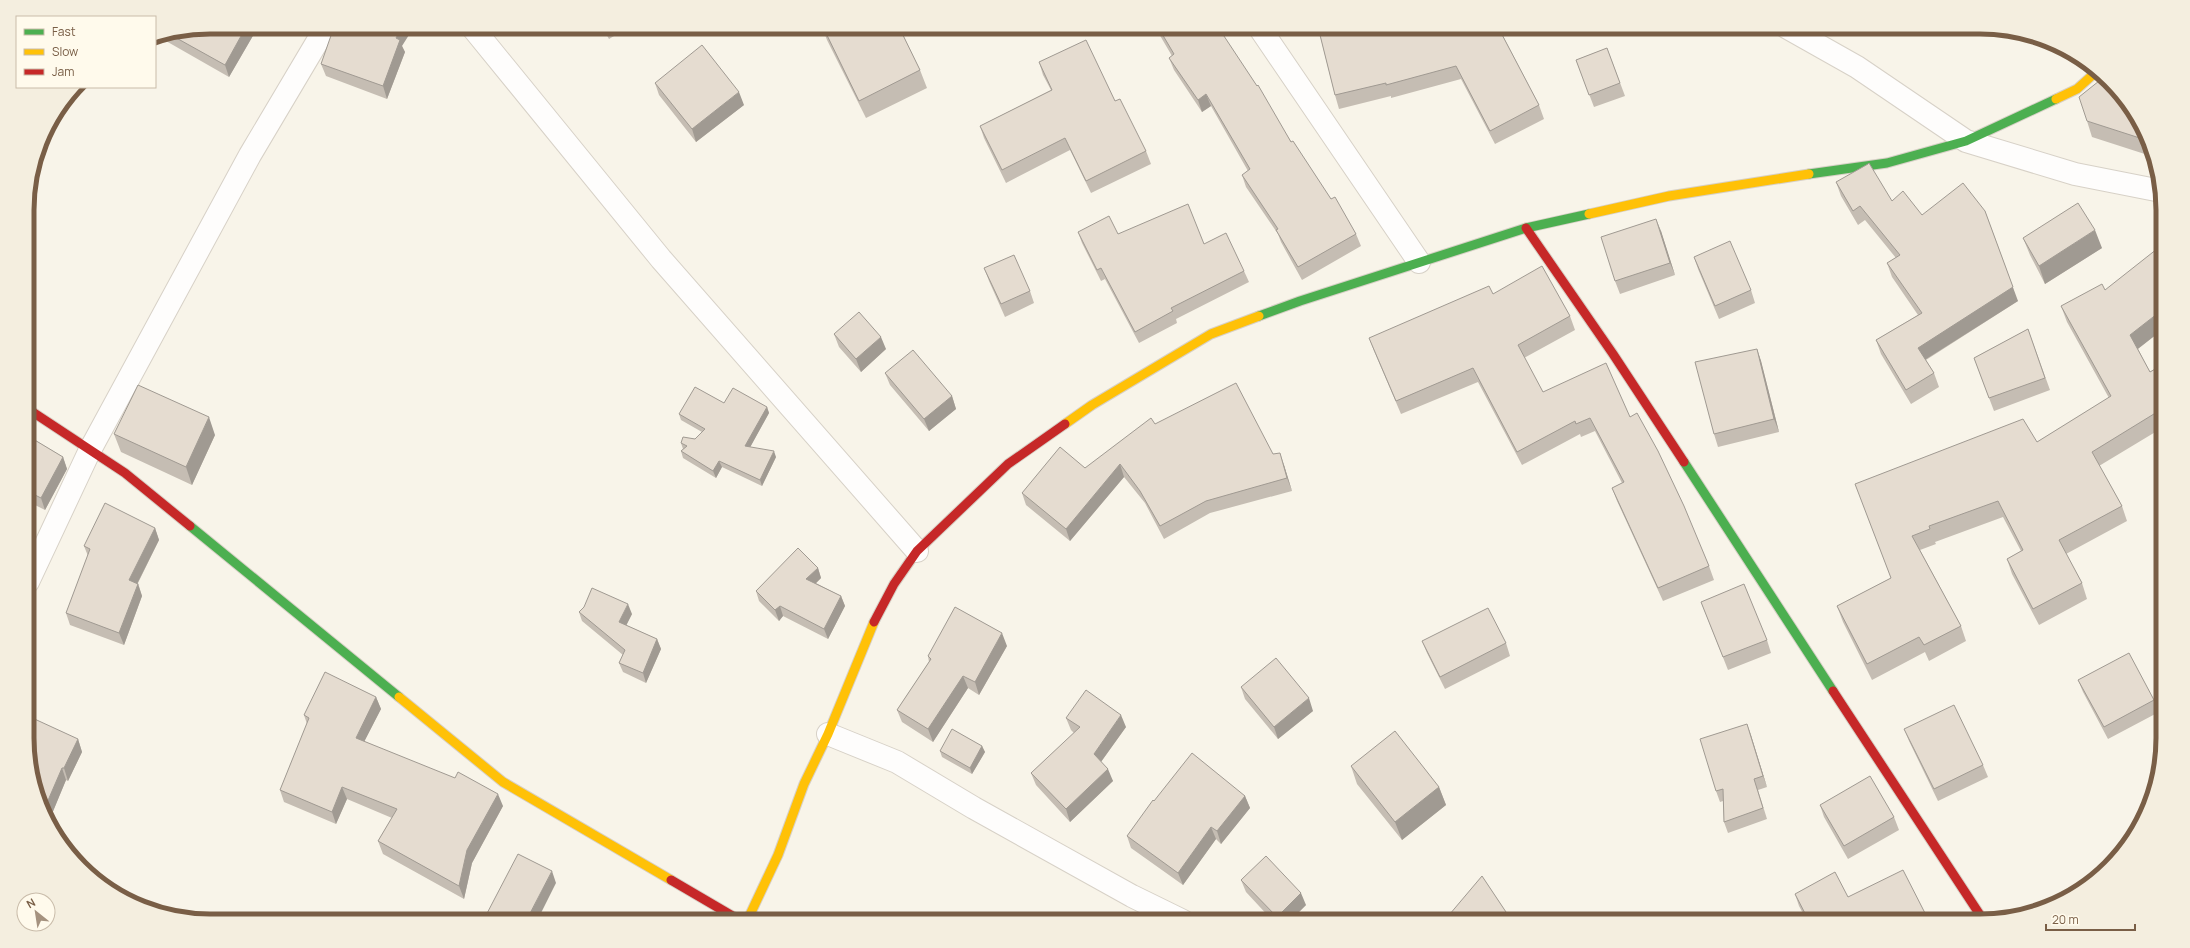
<svg xmlns="http://www.w3.org/2000/svg" width="2190" height="948" viewBox="0 0 2190 948" font-family="Manrope,sans-serif">
<style>
.lines{fill:none;stroke-linecap:round;stroke-linejoin:round}
.street-casing{stroke:#d7d1c7;stroke-width:24}
.fast-casing{stroke:#d7d0c6;stroke-width:11}
.slow-casing{stroke:#d7d0c6;stroke-width:11}
.jam-casing{stroke:#d7d0c6;stroke-width:11}
.street{stroke:#fefdfc;stroke-width:22}
.fast{stroke:#4caf50;stroke-width:9}
.slow{stroke:#ffc107;stroke-width:9}
.jam{stroke:#c62828;stroke-width:9}
.wall{fill:#c5bdb3}
.shaded-wall{fill:#a09a92}
.building{fill:#e5dcd0;stroke:#a09a92}
.rim{fill:none;stroke:#795e46;stroke-width:5}
</style>
<rect width="100%" height="100%" fill="#f8f4e9"/>
<g class="lines">
<g class="street-casing">
<path id="street" d="M472 27 661 259 917 551
M1259 27 1419 262
M1786 27 1857 67 1966 141 2075 174 2161 191
M28 582 90 450 250 155 326 27
M828 734 897 762 974 808 1132 896 1183 921"/>
</g>
<g class="fast-casing">
<path id="fast" d="M1809 174 1887 163 1966 141 2056 99
M1259 316 1300 301 1526 228 1589 214
M1684 462 1833 691
M190 526 399 697"/>
</g>
<g class="slow-casing">
<path id="slow" d="M2056 99 2077 89 2097 71
M1589 214 1669 196 1809 174
M1065 424 1092 405 1211 334 1259 316
M399 697 503 782 671 880
M747 921 778 855 804 784 828 734 874 622"/>
</g>
<g class="jam-casing">
<path id="jam" d="M1526 228 1613 354 1684 462
M28 409 125 473 190 526
M874 622 894 584 917 551 1008 464 1065 424
M1833 691 1984 921
M671 880 741 921"/>
</g>
<use href="#street" class="street"/>
<use href="#fast" class="fast"/>
<use href="#slow" class="slow"/>
<use href="#jam" class="jam"/>
</g>
<path class="wall" d="M210 27H258L229 77 159 37Z
M602 27H629L609 39Z
M822 27H899L920 70 927 88 866 118 827 40Z
M1155 27H1212L1331 199 1356 234 1361 246 1302 280 1281 242 1278 234 1246 187 1242 175 1248 171 1211 106 1202 112 1174 70 1169 58 1172 56Z
M1318 27H1516L1508 31 1509 33 1503 36 1539 105 1544 119 1495 144 1461 79 1391 98V96L1339 109 1335 95Z
M402 46 405 52 387 99 326 76 321 64Z
M1607 48 1625 96 1594 107 1576 60Z
M1039 62 1115 101 1146 151 1151 164 1091 193 1070 150 1006 183 984 138 980 126 1051 90 1043 75Z
M655 83 744 105 696 142 659 95Z
M2087 121 2149 140 2154 157 2092 137Z
M1836 182 1892 201 1922 215 2018 301 1926 360 1934 373 1939 387 1911 404 1881 354 1876 340 1918 315 1892 277 1887 263 1896 258 1865 220 1858 225 1841 196Z
M1661 231 1675 275 1620 294 1615 281Z
M1078 232 1118 234 1204 244 1244 271 1249 282 1176 319 1177 323 1139 343 1105 279 1101 281 1082 243Z
M2023 238 2102 248 2045 284 2030 255Z
M1694 257 1751 290 1755 303 1719 319 1698 269Z
M984 268 1030 291 1034 303 1005 317 989 281Z
M2105 290 2162 330 2138 349 2150 372 2162 365V428L2099 466 2122 506 2127 521 2066 554 2082 583 2087 599 2039 625 2012 574 2007 559 2021 551 2003 517 1935 542 1936 544 1920 550 1961 626 1966 641 1929 661 1925 652 1872 680 1843 622 1837 606 1891 578 1861 499 2037 442 2109 398 2067 322 2061 306Z
M1493 294 1570 316 1575 330 1524 358 1543 392 1630 417 1709 566 1714 580 1663 601 1617 501 1612 488 1622 483 1595 431 1581 437 1580 434 1522 465 1478 382 1401 414 1374 351 1369 338Z
M2028 329 2050 390 1994 411 1974 358Z
M834 334 886 349 861 372 839 347Z
M1757 349 1761 361 1779 432 1718 447 1714 434Z
M885 373 952 396 956 409 929 431 890 385Z
M724 403 767 407 769 413 750 447 776 457 762 486 722 467 716 478 683 458 681 451 683 449 681 443 695 439 702 432 681 420 679 414Z
M1155 424 1273 454 1284 465 1292 491 1210 513 1164 539 1145 503 1124 477 1070 541 1026 505 1022 493 1085 468Z
M114 434 215 435 192 485 121 452Z
M28 436 63 457 67 469 45 510 35 505 28 522Z
M155 528 159 540 138 583 142 596 124 645 70 625 66 613 88 556 84 546Z
M818 568 821 578 816 583 841 596 845 606 828 639 783 616 779 621 759 601 756 591Z
M1701 602 1767 640 1771 653 1728 670Z
M579 612 632 614 626 625 657 639 661 649 646 683 623 672 619 663 623 655 582 621Z
M1422 641 1506 643 1510 656 1445 689 1427 653Z
M1007 646 979 695 968 688 933 742 902 722 897 710 929 662 928 656Z
M2078 680 2154 700 2159 712 2108 739 2083 692Z
M1241 687 1313 711 1278 739 1245 699Z
M376 697 381 709 364 741 503 806 472 863 464 899 383 854 378 841 392 818 347 799 336 824 284 802 280 790 307 724 304 715Z
M1066 718 1126 727 1101 762 1113 781 1070 822 1036 785 1031 773 1074 733 1071 730Z
M1747 724 1767 787 1758 790 1767 819 1728 833 1724 822 1723 801 1720 802 1716 791Z
M1904 729 1983 765 1988 777 1938 801 1909 741Z
M78 739 82 752 68 781 66 780 49 821 41 808 29 762Z
M982 746 985 752 972 774 942 757 940 751Z
M1351 766 1439 787 1446 805 1402 840 1357 784Z
M1245 796 1250 808 1221 844 1216 839 1183 885 1131 848 1127 836 1154 801Z
M1820 805 1894 817 1899 830 1848 859 1824 817Z
M1241 880 1306 905 1290 921H1273L1246 892Z
M1795 894 1848 897 1927 917 1928 921H1807L1799 906Z"/>
<path class="shaded-wall" d="M246 27H258L229 77 225 65Z
M402 27H414L402 46 405 52 387 99 383 86 396 38Z
M739 92 744 105 696 142 692 129Z
M1206 94 1211 106 1202 112 1198 100Z
M1985 211 2018 301 1923 361 1918 348Z
M1656 219 1661 231 1675 275 1670 263Z
M2095 230 2102 248 2045 284 2039 266Z
M2162 310V330L2135 351 2130 335Z
M881 337 886 349 861 372 856 359Z
M1757 349 1761 361 1779 432 1774 419Z
M952 396 956 409 929 431 924 419Z
M767 407 769 413 747 453 745 446Z
M209 417 215 435 192 485 186 467Z
M774 451 776 457 762 486 760 480Z
M1280 453 1284 465 1292 491 1287 478Z
M63 457 67 469 45 510 41 498Z
M719 461 722 467 716 478 713 471Z
M1120 464 1124 477 1070 541 1066 529Z
M31 493 35 505 28 522V499Z
M155 528 159 540 133 592 129 580Z
M818 568 821 578 810 589 806 579Z
M138 584 142 596 124 645 119 633Z
M841 596 845 606 828 639 824 629Z
M628 604 632 614 623 632 619 622Z
M780 606 783 616 779 621 775 610Z
M1002 633 1007 646 979 695 975 682Z
M657 639 661 649 646 683 643 673Z
M963 676 968 688 933 742 928 729Z
M376 697 381 709 360 750 356 738Z
M1309 698 1313 711 1278 739 1274 727Z
M1121 715 1126 727 1098 766 1094 754Z
M1747 724 1751 735 1767 787 1763 776Z
M78 739 82 752 68 781 64 768Z
M982 746 985 752 972 774 970 768Z
M62 768 66 780 49 821 43 812Z
M1108 769 1113 781 1070 822 1066 809Z
M342 787 347 799 336 824 332 812Z
M1439 787 1446 805 1402 840 1395 822Z
M498 794 503 806 472 863 464 899 459 886 467 850Z
M1245 796 1250 808 1221 844 1217 831Z
M1211 827 1216 839 1183 885 1178 873Z
M552 871 556 883 537 921H526Z
M1301 893 1306 905 1290 921H1278L1277 917Z"/>
<path class="building" d="M210 27H246L225 65 171 35Z
M334 27H402L396 38 400 40 383 86 321 64Z
M823 27H899L920 70 859 101Z
M1158 27H1212L1213 29 1216 27H1218L1257 86 1258 85 1291 142 1293 141 1331 199 1335 197 1356 234 1298 267 1276 230 1278 229 1242 175 1250 169 1206 94 1198 100 1169 58 1174 54Z
M1318 27H1498L1539 105 1490 131 1456 66 1386 85V83L1335 95Z
M1086 40 1115 101 1120 99 1146 151 1086 181 1065 138 1002 170 980 126 1052 90 1039 62Z
M702 45 739 92 692 129 655 83Z
M1607 48 1620 83 1589 95 1576 60Z
M2104 77 2125 99 2149 141 2087 121 2079 97Z
M1869 163 1892 201 1903 191 1922 215 1963 183 1985 211 2013 287 1918 348 1934 373 1906 390 1876 340 1922 313 1887 263 1900 255 1860 206 1853 211 1836 182 1868 164Z
M2078 203 2095 230 2039 266 2023 238Z
M1188 204 1204 244 1226 233 1244 271 1171 308 1173 311 1135 332 1101 268 1097 270 1078 232 1109 216 1118 234Z
M1656 219 1670 263 1615 281 1601 237Z
M1730 241 1751 290 1715 306 1694 257Z
M2162 245V310L2130 335 2150 372 2162 365V409L2092 452 2122 506 2059 540 2082 583 2033 609 2007 559 2023 550 1998 501 1929 526 1930 529 1912 536 1961 626 1924 645 1919 637 1867 664 1837 606 1891 578 1855 484 2023 419 2037 442 2111 396 2061 306 2102 284 2105 290Z
M1014 255 1030 291 1001 304 984 268Z
M1542 266 1570 316 1518 345 1543 392 1606 363 1630 417 1637 413 1658 451 1684 506 1709 566 1658 588 1612 488 1624 482 1590 418 1576 424 1575 421 1517 452 1473 368 1396 401 1369 338 1489 286 1493 294Z
M859 312 881 337 856 359 834 334Z
M2028 329 2045 378 1989 398 1974 358Z
M1757 349 1774 419 1714 434 1695 362Z
M913 350 952 396 924 419 885 373Z
M1236 383 1273 454 1280 453 1287 478 1206 501 1160 526 1140 491 1120 464 1066 529 1022 493 1060 447 1085 468 1151 418 1155 424Z
M138 385 209 417 186 467 114 434Z
M695 387 724 403 733 388 767 407 745 446 774 451 760 480 719 461 713 471 681 451 687 446 681 443 683 437 695 439 705 429 679 414Z
M28 436 63 457 41 498 31 493 28 499Z
M105 503 155 528 129 580 138 584 119 633 66 613 90 549 84 546Z
M798 548 818 568 806 579 841 596 824 629 780 606 775 610 756 591Z
M1744 584 1767 640 1723 657 1701 602Z
M592 588 628 604 619 622 657 639 643 673 619 663 625 650 579 612 584 607Z
M955 607 1002 633 975 682 963 676 928 729 897 710 931 659 928 656Z
M1488 608 1506 643 1440 677 1422 641Z
M2129 653 2154 700 2104 727 2078 680Z
M1276 658 1309 698 1274 727 1241 687Z
M325 672 376 697 356 738 455 778 458 772 498 794 467 850 459 886 378 841 397 809 342 787 332 812 280 790 309 718 304 715Z
M1086 690 1121 715 1094 754 1108 769 1066 809 1031 773 1080 727 1066 718Z
M1954 705 1983 765 1934 789 1904 729Z
M28 716 78 739 64 768H62L43 812 41 808 29 762Z
M1747 724 1763 776 1754 779 1763 808 1724 822 1723 789 1716 791 1700 739Z
M952 729 982 746 970 768 940 751Z
M1395 731 1439 787 1395 822 1351 766Z
M1192 753 1245 796 1217 831 1211 827 1178 873 1127 836 1153 800 1154 801Z
M1870 776 1894 817 1844 846 1820 805Z
M518 854 552 871 526 921H483Z
M1266 856 1301 893 1277 917 1241 880Z
M1903 870 1927 917 1918 921H1890L1888 918 1884 921H1809L1795 894 1835 872 1848 897Z
M1482 876 1510 918 1515 914 1521 921H1444Z
M1139 915 1148 921H1135Z"/>
<path d="M0 0H2190V948H0ZM210 34H1980A176 176 0 0 1 2156 210V738A176 176 0 0 1 1980 914H210A176 176 0 0 1 34 738V210A176 176 0 0 1 210 34Z" fill="#f4eedf" fill-rule="evenodd"/>
<path class="rim" d="M210 34H1980A176 176 0 0 1 2156 210V738A176 176 0 0 1 1980 914H210A176 176 0 0 1 34 738V210A176 176 0 0 1 210 34Z"/>
<rect x="16" y="16" width="140" height="72" fill="#fffaec" stroke="#c9bcaa"/>
<rect x="24" y="29" width="20" height="6" fill="#4caf50" stroke="#c9bcaa"/>
<text x="52" y="36" font-size="12" fill="#795e46">Fast</text>
<rect x="24" y="49" width="20" height="6" fill="#ffc107" stroke="#c9bcaa"/>
<text x="52" y="56" font-size="12" fill="#795e46">Slow</text>
<rect x="24" y="69" width="20" height="6" fill="#c62828" stroke="#c9bcaa"/>
<text x="52" y="76" font-size="12" fill="#795e46">Jam</text>
<g transform="translate(36 912) rotate(330)"><circle r="19" fill="#fffaec" stroke="#c9bcaa"/>
<path d="M0-3L7 15L0 10L-7 15Z" fill="#a5927f"/>
<text y="-6" font-size="11" font-weight="bold" text-anchor="middle" fill="#795e46">N</text>
</g>
<path d="M2046 924v6h89v-6" fill="none" stroke="#795e46" stroke-width="2"/>
<text x="2052" y="924" font-size="12" fill="#795e46" stroke="#fffaec" stroke-width="3" paint-order="stroke">20 m</text>
</svg>
